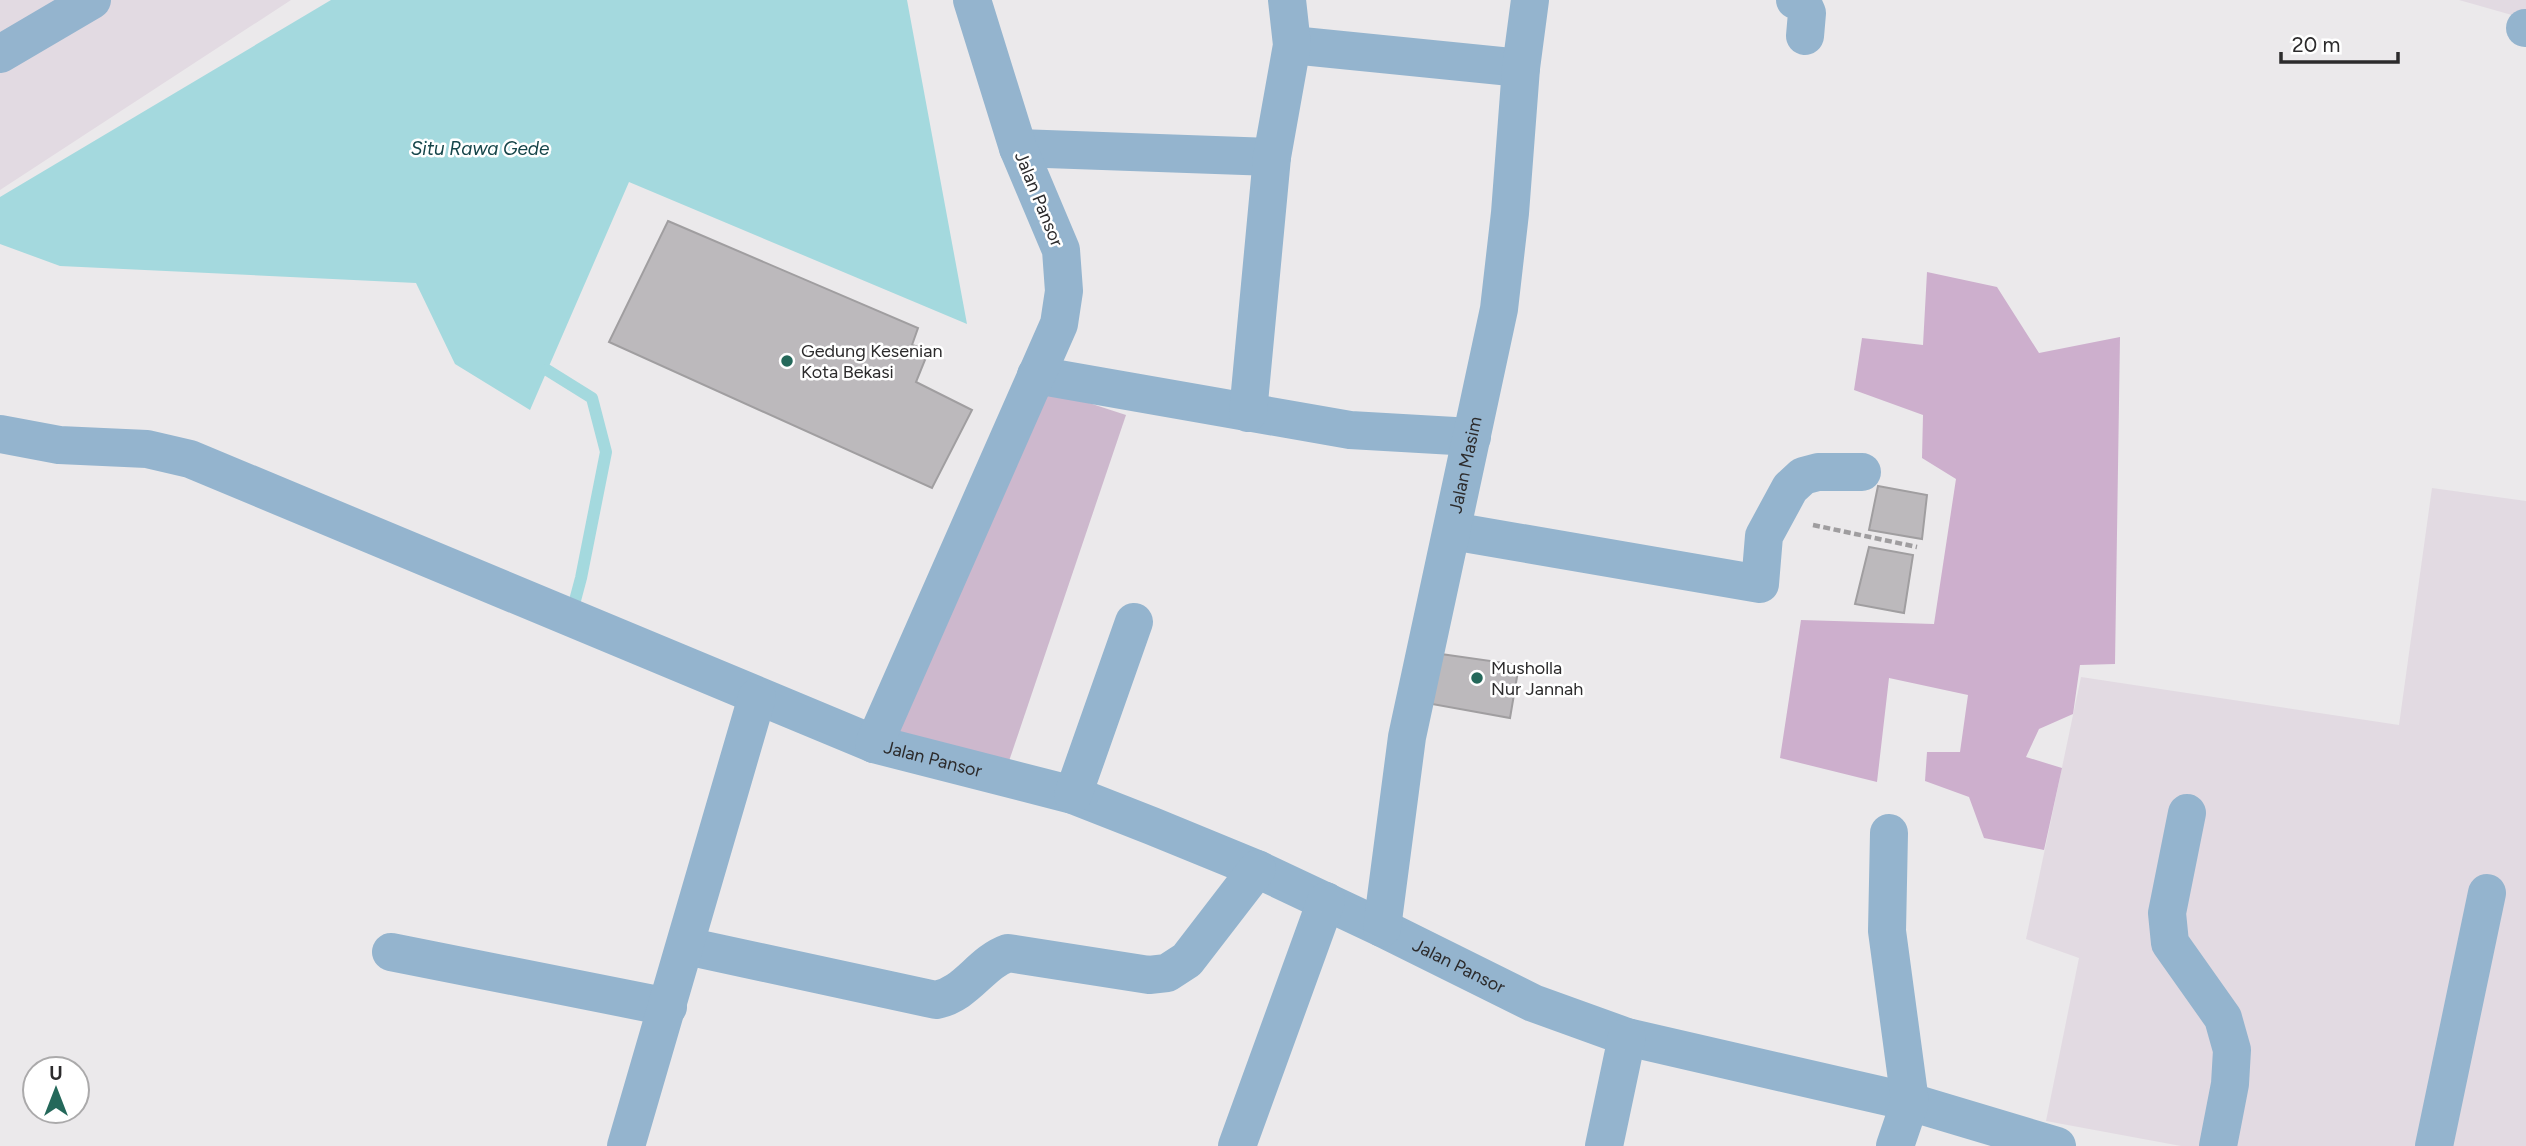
<svg xmlns="http://www.w3.org/2000/svg" width="2526" height="1146" viewBox="0 0 2526 1146" font-family="Figtree,sans-serif">
<style>
.built{fill:#e2dae2}
.green{fill:#cdb8cd}
.forest{fill:#cdafcd}
.water{fill:#a4d9de}
.lines{fill:none;stroke-linecap:round;stroke-linejoin:round}
.stream{stroke:#a4d9de;stroke-width:12}
.building{fill:#bcb9bc;stroke:#a09ea0;stroke-width:2}
.path{stroke:#9f9d9f;stroke-width:4.5;stroke-dasharray:7 3.5;stroke-linecap:butt}
.minor{stroke:#94b4ce;stroke-width:38}
.poi-dot{fill:#24685a;stroke:#fff;stroke-width:2.5}
.labels{text-anchor:middle;dominant-baseline:central;stroke-width:5;stroke-linejoin:round;paint-order:stroke}
.street-label{font-size:18px;fill:#2c2b2c;stroke:#fff}
.poi-label{font-size:18px;fill:#2c2b2c;stroke:#fff;text-anchor:start}
.water-label{font-size:19px;font-style:italic;fill:#16454a;stroke:#fff}
</style>
<rect width="100%" height="100%" fill="#ebe9eb"/>
<path class="built" d="M0 0H291L0 190Z
M2459 0H2526V19Z
M2432 488 2526 501V1146H2181L2046 1121 2079 958 2026 939 2081 677 2399 725Z"/>
<path class="green" d="M1049 390 1126 415 1007 767 888 737Z"/>
<path class="forest" d="M1927 272 1997 287 2039 353 2120 337 2115 664 2080 665 2073 714 2039 729 2026 757 2062 768 2044 850 1984 838 1969 797 1925 781 1927 752H1960L1968 695 1889 678 1877 782 1780 758 1801 620 1934 624 1956 479 1922 458 1923 415 1854 390 1862 338 1923 345Z"/>
<path class="water" d="M331 0H907L967 324 629 182 530 410 455 364 416 283 60 266 0 244V197Z"/>
<g class="lines">
<path class="stream" d="M547 370 592 398 606 452 581 578 573 608"/>
</g>
<path class="building" d="M668 221 918 328 912 345 929 350 916 382 972 410 932 488 609 342Z
M1878 486 1927 495 1922 539 1869 530Z
M1869 547 1913 555 1904 613 1855 604Z
M1441 654 1519 665 1510 718 1432 704Z"/>
<g class="lines">
<path class="path" d="M1813 525 1917 547"/>
<g class="minor">
<path d="M1795 0 1803 4 1807 13 1805 36"/>
<path d="M2525 28H2526"/>
<path d="M1292 45 1521 68"/>
<path d="M0 54 92 0"/>
<path d="M1018 148 1272 157"/>
<path d="M1036 375 1350 430 1472 437"/>
<path d="M1248 413 1272 157 1292 45 1287 0"/>
<path id="s1" d="M0 434 59 445 147 449 190 459 874 744 1073 795 1152 826 1257 869 1382 928 1533 1003 1627 1037 1910 1102 2057 1146"/>
<path d="M1452 531 1760 584 1764 536 1790 488 1803 476 1818 472H1862"/>
<path d="M874 744 1059 324 1064 291 1061 250 1018 148 972 0"/>
<path d="M1073 795 1134 622"/>
<path d="M2187 813 2167 913 2170 943 2223 1018 2232 1050 2230 1084 2218 1146"/>
<path d="M1889 833 1887 931 1910 1102 1895 1146"/>
<path id="s2" d="M1382 928 1407 737 1499 309 1510 213 1521 68 1530 0"/>
<path d="M686 946 936 1000C967 994 980 963 1008 953L1149 975 1167 973 1187 960 1257 869"/>
<path d="M391 952 668 1007"/>
<path d="M626 1146 757 697"/>
<path d="M1237 1146 1326 901"/>
<path d="M1604 1146 1627 1037"/>
<path d="M2434 1146 2487 893"/>
</g>
</g>
<g class="poi-dot">
<circle cx="787" cy="361" r="7"/>
<circle cx="1477" cy="678" r="7"/>
</g>
<g class="labels">
<g class="street-label">
<text transform="translate(1039 199) rotate(68)">Jalan Pansor</text>
<text stroke="none"><textPath href="#s2" startOffset="471">Jalan Masim</textPath></text>
<text stroke="none"><textPath href="#s1" startOffset="994">Jalan Pansor</textPath></text>
<text stroke="none"><textPath href="#s1" startOffset="1561">Jalan Pansor</textPath></text>
</g>
<g class="poi-label">
<text x="801" y="351">Gedung Kesenian<tspan x="801" dy="21">Kota Bekasi</tspan></text>
<text x="1491" y="668">Musholla<tspan x="1491" dy="21">Nur Jannah</tspan></text>
</g>
<g class="water-label">
<text x="480" y="148">Situ Rawa Gede</text>
</g>
</g>
<g transform="translate(56 1090)"><circle r="33" fill="#ffffff" stroke="#abaaab" stroke-width="2"/>
<path d="M0-5L12 26L0 18L-12 26Z" fill="#24685a"/>
<text y="-10" font-size="19" font-weight="bold" text-anchor="middle" fill="#2c2b2c">U</text>
</g>
<path d="M2281 52v10h117v-10" fill="none" stroke="#2c2b2c" stroke-width="3.5"/>
<text x="2292" y="52" font-size="21" fill="#2c2b2c" stroke="#ffffff" stroke-width="5" paint-order="stroke">20 m</text>
</svg>
